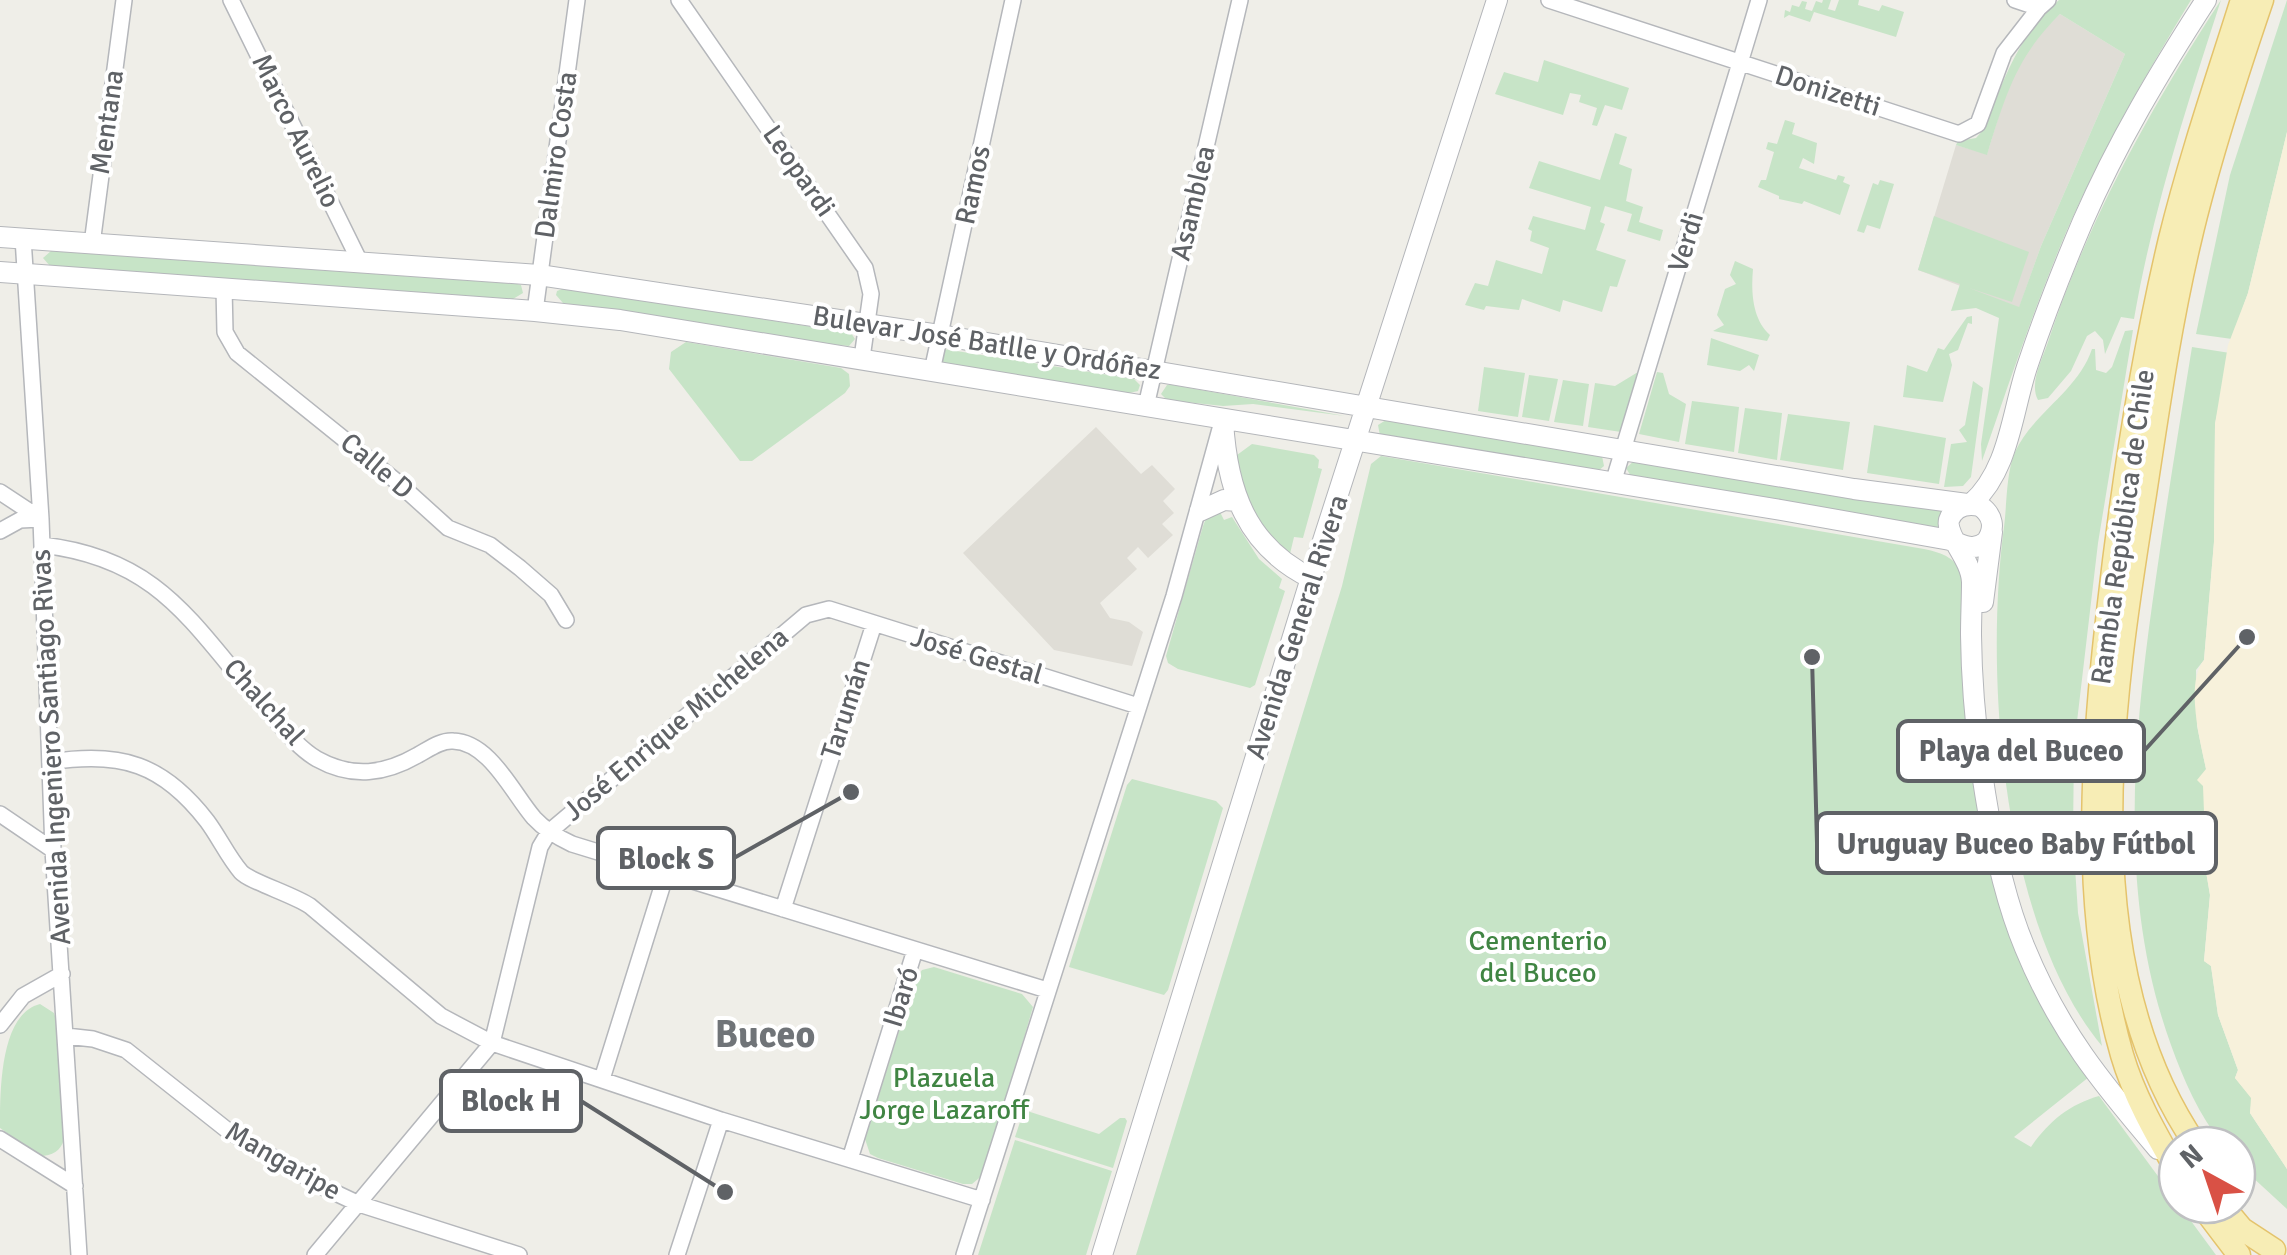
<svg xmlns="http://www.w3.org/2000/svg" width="2287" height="1255" viewBox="0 0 2287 1255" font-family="Signika,sans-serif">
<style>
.education{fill:#dfddd6}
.green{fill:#c7e4c7}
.sand{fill:#f7f1db}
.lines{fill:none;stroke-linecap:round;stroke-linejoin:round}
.street-casing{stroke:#b5b7bb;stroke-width:18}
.secondary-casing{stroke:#b4b6ba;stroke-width:22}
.primary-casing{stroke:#e4c36c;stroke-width:25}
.street{stroke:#fff;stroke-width:15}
.secondary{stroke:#fff;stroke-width:20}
.primary{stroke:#f7edb5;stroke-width:22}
.labels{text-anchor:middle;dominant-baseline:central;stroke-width:8;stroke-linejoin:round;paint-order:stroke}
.street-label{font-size:28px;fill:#5f6266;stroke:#fff}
.park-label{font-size:28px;fill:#408543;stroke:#fff}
.district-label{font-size:38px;font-weight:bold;fill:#707478;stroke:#fff}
.leader{fill:none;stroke:#5f6266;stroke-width:4}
.callout-dot{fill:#5f6266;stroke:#fff;stroke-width:4}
.callout{fill:#fff;stroke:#5f6266;stroke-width:4}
.callout-label{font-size:30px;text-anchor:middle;font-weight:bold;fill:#5f6266}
</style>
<rect width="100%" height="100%" fill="#efeee8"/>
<path class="education" d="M2060 14 2125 54 2041 246 2019 308 1918 270 1956 145 1987 154 2009 83 2034 39Z
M1096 427 1141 474 1152 465 1175 489 1163 501 1174 513 1162 524 1173 535 1148 558 1138 547 1127 558 1137 569 1100 603 1110 618 1129 622 1143 632 1132 666 1054 650 963 553Z"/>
<path class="green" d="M1823 0H1831L1828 9 1835 11 1839 0H1859L1858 5 1879 11 1882 5 1904 12 1896 37 1814 12 1810 22 1789 15 1784 18 1785 10 1790 12 1792 5 1799 7 1802 1 1807 2 1805 9 1812 11 1816 1 1822 3Z
M2059 0H2191C2146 74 2102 150 2067 230 2035 305 2009 383 1982 461L1981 444 1999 318 1976 308 1951 311 1960 284 1918 270 1934 216 2029 252 2012 302 1969 288 2019 307 2041 246 2125 54 2060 14C2016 57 2005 97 1987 155L1956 145 1958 141 1976 138 1983 130C2004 81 2017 36 2059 0Z
M2221 0C2187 105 2153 209 2134 319L2121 317 2105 354 2103 340 2095 331 2087 336 2071 371 2048 398 2038 400C2029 383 2042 360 2048 342 2088 220 2151 107 2221 0Z
M2287 0V132L2248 293 2232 339 2196 334 2230 175Z
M1544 60 1629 88 1622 110 1605 105 1597 126 1592 125 1597 108 1579 102 1581 95 1570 93 1563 115 1495 94 1504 72 1538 82Z
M1785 120 1795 123 1792 134 1817 143 1814 164 1803 158 1799 168 1836 180 1838 175 1845 177 1843 182 1850 185 1840 215 1804 201 1802 204 1779 199V196L1758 187 1761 180H1766L1774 152 1766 149 1768 142 1777 144Z
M1615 133 1627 137 1619 164 1632 169 1626 201 1643 207 1639 222 1663 230 1660 241 1627 231 1632 214 1605 206 1600 222 1605 224 1596 250 1626 260 1617 287 1610 286 1602 312 1563 300 1560 312 1522 299 1519 310 1486 306 1484 310 1465 305 1475 283 1488 286 1496 260 1542 274 1549 248 1530 241 1532 231 1528 229 1533 216 1585 230 1591 207 1529 188 1539 161 1600 180Z
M1880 180 1894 184 1880 229 1867 225 1864 233 1857 231 1873 183 1878 185Z
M51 251 517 284 521 285 523 293 513 299 50 266 43 258Z
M1735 261 1753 269C1751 291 1752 319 1770 335L1767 341 1713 331 1724 325 1717 315 1725 289 1736 284 1730 275Z
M565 288 851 333 855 339 849 346 828 344 563 303 556 295 557 291Z
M1972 316V324L1968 323 1958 350 1949 354 1952 365 1943 402 1903 397 1907 365 1927 372 1938 348 1944 350 1967 317Z
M2133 330 2098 543 2074 747 2073 837 2078 913 2102 1046C2002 926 1984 677 2004 527 2007 504 2006 473 2015 452 2033 413 2078 391 2092 349H2095L2096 370 2106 373 2112 367 2125 331Z
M1711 338 1759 355 1754 371 1749 365 1740 371 1707 365Z
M686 342 841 368 849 374 850 386 845 393 752 461H740L669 369 671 352Z
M2192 347 2230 353 2215 424 2214 542 2204 660 2196 670 2197 726 2206 769 2205 838 2196 849 2203 854 2210 895 2204 961 2211 966 2218 1015 2238 1070 2235 1078 2252 1098 2250 1113 2287 1169V1209L2237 1163V1145H2223C2199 1115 2184 1081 2171 1045 2113 885 2136 713 2160 550 2170 482 2181 415 2192 347Z
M944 349 1134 379 1140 385 1138 391 1129 393 944 363 941 359Z
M1484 367 1525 373 1518 417 1478 411Z
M1638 372 1621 432 1588 427 1595 383 1615 386Z
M1657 372 1663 373 1669 394 1686 404 1679 442 1639 434Z
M1529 375 1558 379 1549 421 1522 417Z
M1563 380 1589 384 1583 426 1554 422Z
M1973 381 1983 388 1971 477 1963 486 1944 487 1951 444 1967 442 1959 430 1965 425Z
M1167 385H1173L1345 416 1253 404 1223 406 1167 400 1161 394Z
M1692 401 1739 407 1734 452 1685 444Z
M1745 408 1782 413 1777 460 1738 453Z
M1788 414 1850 422 1843 470 1780 460Z
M1386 420 1602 456 1604 466 1598 471 1380 436 1378 425Z
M1874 425 1946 438 1939 484 1867 473Z
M1252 444 1314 455 1319 460 1318 468 1322 469 1303 538 1294 537 1289 558C1258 528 1244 496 1237 455Z
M1381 456 1924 549C1943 553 1958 558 1963 579L1982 828 2089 1077 2014 1137 2031 1147C2048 1122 2070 1104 2099 1096L2216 1255H1136L1342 586 1371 464Z
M1635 460 1948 509 1945 531 1632 478 1626 468Z
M1218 508 1224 520 1232 517 1259 559 1282 579 1279 588 1285 591 1255 685 1250 688 1178 669 1168 663 1166 656 1203 526 1207 516Z
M1132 779 1216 801 1223 808 1168 990 1164 995 1069 967 1127 785Z
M934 967 1022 994 1033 1007 984 1174 972 1184H963L878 1158 870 1154 865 1139 915 980 922 970Z
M40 1004 54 1013 58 1026 64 1139C61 1151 52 1156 40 1156L0 1128C0 1090 0 1014 40 1004Z
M1024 1110 1099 1134 1120 1118H1125L1127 1121 1113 1168 1015 1137Z
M1015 1140 1112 1171 1086 1255H978Z"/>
<path class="sand" d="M2287 132V1169L2250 1113 2251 1098 2235 1078 2238 1070 2218 1015 2211 966 2204 961 2210 895 2203 854 2196 849 2205 838 2203 786 2197 780 2206 769C2200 740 2185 683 2204 660L2214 542 2215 424 2228 345 2248 293Z"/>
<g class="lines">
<g class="street-casing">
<path id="street" d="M231 0 360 262
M679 0 865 268 871 294 862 358
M1549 0 1959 134 1978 124 2004 53 2039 8
M2015 0 2039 8 2048 0
M23 238 41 519 53 850 79 1255
M92 244 124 0
M224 288 225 332 237 353 396 481 448 528 490 545 520 568 551 595 566 620
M535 311 577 0
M932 371 1013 0
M1146 406 1240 0
M1613 483 1759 0
M0 492 41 519
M0 531 20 520 41 519
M42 545C164 559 194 629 268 711 282 727 298 748 317 759 353 779 385 774 418 755 429 749 441 740 453 741 490 742 513 794 534 818 545 830 557 837 572 844L1047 990
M51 762C121 751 163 764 207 821 219 837 228 857 241 872 249 881 294 895 310 906L441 1016 492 1043 721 1120 982 1200
M0 814 53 850
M783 909 874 624
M0 1025 23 996 62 974
M66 1036 93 1039 126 1050 227 1130 325 1188 359 1204 519 1255
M602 1079 666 874
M0 1139 75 1186
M850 1159 915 950
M315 1255 492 1043 540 847 549 832 806 615 829 609 1138 706
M677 1255 721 1120
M964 1255 1174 596 1220 429"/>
</g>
<g class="secondary-casing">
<path id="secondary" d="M0 237 539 275 939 335 1854 489 1967 504
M0 272 535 311 620 320 1781 510 1950 540C1964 545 1972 552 1986 542 1996 528 1993 515 1980 506 1967 503 1954 506 1949 520 1945 536 1971 558 1972 582 1972 599 1971 617 1971 635 1972 725 1990 865 2025 948 2059 1031 2101 1082 2158 1149
M1223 421C1227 490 1246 546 1311 578
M1971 504C2010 470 2012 410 2028 364 2044 316 2063 268 2083 221 2117 143 2160 71 2206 0
M1200 511 1224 500 1238 501
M1983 602 1992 532
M1102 1255 1311 578 1497 0"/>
</g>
<g class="primary-casing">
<path id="primary" d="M2196 1145C2071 963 2112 699 2145 494 2158 409 2170 324 2190 240 2209 159 2235 79 2262 0
M2177 1171C2156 1134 2134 1096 2122 1055 2081 912 2091 758 2108 612 2122 487 2141 361 2170 239 2190 158 2217 79 2242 0
M2201 1205 2239 1255
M2222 1205 2242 1229 2274 1250"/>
</g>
<use href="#street" class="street"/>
<use href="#secondary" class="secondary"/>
<use href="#primary" class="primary"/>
</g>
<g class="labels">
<g class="street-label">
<text transform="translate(1828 91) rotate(18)">Donizetti</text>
<text transform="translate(107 122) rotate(-82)">Mentana</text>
<text transform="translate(296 131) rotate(64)">Marco Aurelio</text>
<text transform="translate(556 155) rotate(-82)">Dalmiro Costa</text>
<text transform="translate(799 171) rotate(55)">Leopardi</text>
<text transform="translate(973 185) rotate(-78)">Ramos</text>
<text transform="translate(1193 203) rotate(-77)">Asamblea</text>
<text transform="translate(1686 242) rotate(-73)">Verdi</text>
<text transform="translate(987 343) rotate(9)">Bulevar José Batlle y Ordóñez</text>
<text transform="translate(377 466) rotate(40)">Calle D</text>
<text transform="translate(2123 527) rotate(-82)">Rambla República de Chile</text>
<text transform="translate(1297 627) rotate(-72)">Avenida General Rivera</text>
<text transform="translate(977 656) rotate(17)">José Gestal</text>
<text transform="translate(264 702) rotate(48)">Chalchal</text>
<text transform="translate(846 709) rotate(-72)">Tarumán</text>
<text transform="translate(676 724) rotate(-40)">José Enrique Michelena</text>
<text transform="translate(51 747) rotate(-93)">Avenida Ingeniero Santiago Rivas</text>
<text transform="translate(901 997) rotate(-73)">Ibaró</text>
<text transform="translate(283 1161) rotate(30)">Mangaripe</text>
</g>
<g class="park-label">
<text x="1538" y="941">Cementerio<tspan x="1538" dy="32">del Buceo</tspan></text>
<text x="944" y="1078">Plazuela<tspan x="944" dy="32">Jorge Lazaroff</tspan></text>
</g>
<g class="district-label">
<text x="765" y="1034">Buceo</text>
</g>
</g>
<path class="leader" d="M2247 637L2144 751M1812 657L1817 843M851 792L734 858M725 1192L581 1101"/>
<g class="callout-dot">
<circle cx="2247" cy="637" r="10"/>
<circle cx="1812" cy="657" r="10"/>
<circle cx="851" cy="792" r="10"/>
<circle cx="725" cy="1192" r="10"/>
</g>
<g class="callout">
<rect x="1898" y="721" width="246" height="60" rx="10"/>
<rect x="1817" y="813" width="399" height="60" rx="10"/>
<rect x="598" y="828" width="136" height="60" rx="10"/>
<rect x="441" y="1071" width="140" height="60" rx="10"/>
</g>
<g class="callout-label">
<text x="2021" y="761">Playa del Buceo</text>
<text x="2016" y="854">Uruguay Buceo Baby Fútbol</text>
<text x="666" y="869">Block S</text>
<text x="511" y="1111">Block H</text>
</g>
<g transform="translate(2207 1175) rotate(320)"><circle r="48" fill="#ffffff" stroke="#bfc0c2" stroke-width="2.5"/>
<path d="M0-8L18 38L0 25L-18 38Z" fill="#d95145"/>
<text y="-15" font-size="28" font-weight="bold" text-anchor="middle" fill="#5f6266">N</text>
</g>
</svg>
